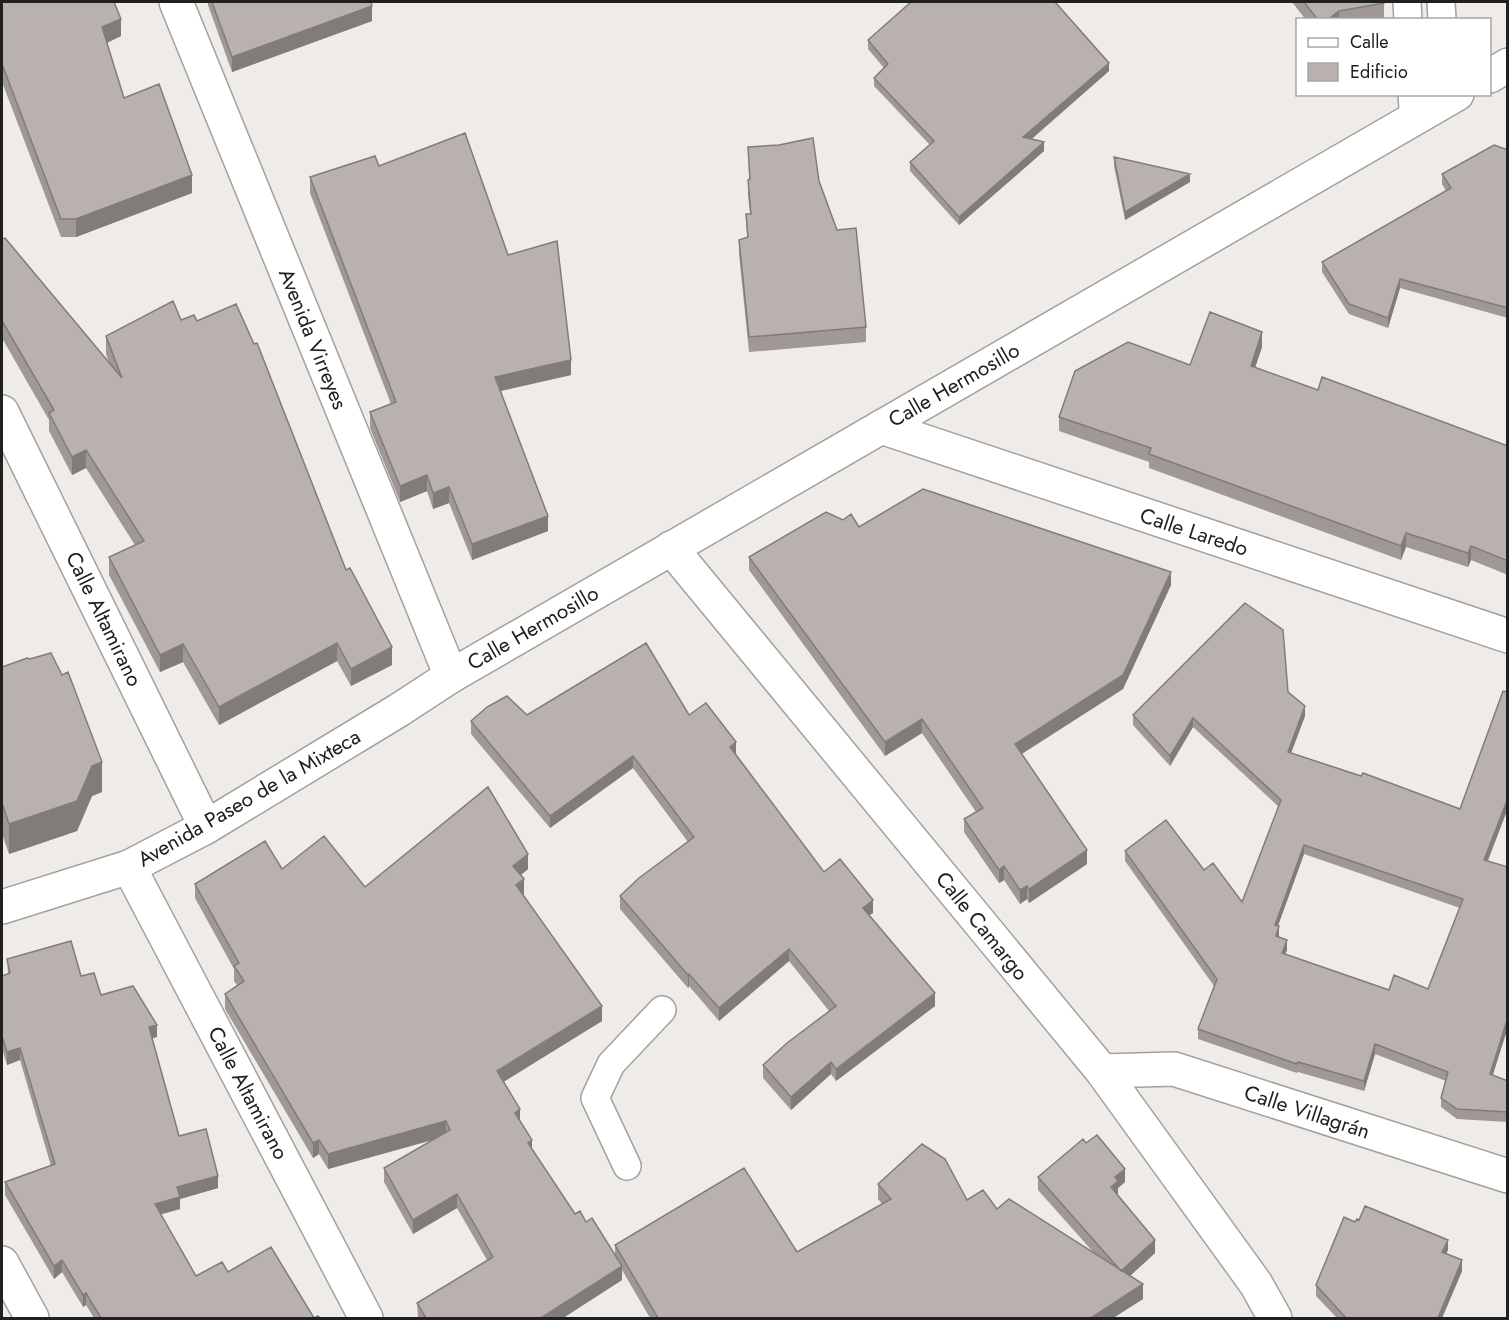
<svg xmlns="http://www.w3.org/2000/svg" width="1509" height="1320" viewBox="0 0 1509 1320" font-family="Jost,sans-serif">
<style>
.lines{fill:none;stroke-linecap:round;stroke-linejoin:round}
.service-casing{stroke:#a1a1a1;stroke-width:30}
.minor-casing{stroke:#a1a1a1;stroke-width:36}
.tertiary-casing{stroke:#a1a1a1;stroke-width:36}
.service{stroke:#fff;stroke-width:27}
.minor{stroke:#fff;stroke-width:33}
.tertiary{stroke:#fff;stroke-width:33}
.wall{fill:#9f9895;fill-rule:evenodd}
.shaded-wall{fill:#827c79}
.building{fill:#b9b1ad;stroke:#827c79;stroke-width:1.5;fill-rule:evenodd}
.labels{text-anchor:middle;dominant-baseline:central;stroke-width:4.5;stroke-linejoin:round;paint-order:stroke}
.street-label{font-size:21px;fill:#202020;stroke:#fff}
</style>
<rect width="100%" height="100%" fill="#efece8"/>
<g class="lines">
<g class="service-casing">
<path id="service" d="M1407 2 1408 20
M1441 2 1442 20
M1412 94 1414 121
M627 1166 595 1098 611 1064 662 1010"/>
</g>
<g class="minor-casing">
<path id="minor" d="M176 2 451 676
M2 412 206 827
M881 427 1508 636
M671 548 1102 1071 1256 1284 1275 1318
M129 867 366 1318
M1102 1071 1174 1069 1508 1176
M2 1263 32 1318"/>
</g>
<g class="tertiary-casing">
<path id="tertiary" d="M1490 76 1508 65
M2 907 129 867 206 827 399 710 451 676 1457 94"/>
</g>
<use href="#service" class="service"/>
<use href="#minor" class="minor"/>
<use href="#tertiary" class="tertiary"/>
</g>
<path class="wall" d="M2 2 121 36 107 43 124 98 192 193 76 237H61L2 82Z
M208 2H371L372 21 232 72 208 5Z
M1292 2H1384V18L1372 20H1306Z
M868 40 1109 71 1032 139 1044 151 959 225 910 171V162L930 145 874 86V78L884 68 868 49Z
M748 147 819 181 866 327V342L749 352 739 254V240L747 238 746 214H750L748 195V180H749Z
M1508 150V318L1400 288 1388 328 1349 314 1322 272V262L1446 191 1442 184V174Z
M1114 157 1190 182 1125 220 1114 166Z
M379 166 508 255 571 375 501 391 548 531 472 560 449 503 433 509 427 491 400 502 370 428V412L391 404 310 193V177Z
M2 239 109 363 106 354V336L181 320 197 321 346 570 392 665 351 686 337 661 219 725 183 662 160 672 109 575V557L135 545 86 468 72 475 49 431V420L2 338Z
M1262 347 1255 367 1318 390 1508 446V575L1471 560 1468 567 1406 547 1401 560 1149 468V462L1059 431V417L1190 365Z
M859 527 1171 585 1123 689 1022 754 1087 864 1029 903 1027 899 1020 904 1004 880 999 883 964 832V819L976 812 922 733 885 756 749 570V557Z
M2 667 102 792 92 796 77 831 9 854 2 834Z
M1288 692 1305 716 1291 753 1460 809 1508 692V808L1488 861 1508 1027 1492 1075 1508 1081V1122L1457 1119 1441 1107V1098L1446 1081 1375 1054 1364 1091 1298 1072 1297 1073 1198 1039V1029L1214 986 1125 861V851L1204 870 1242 902 1279 807 1193 727 1170 766 1133 725V715ZM1304 854 1460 908 1428 989 1389 990 1285 954 1287 950 1279 937V935L1278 925Z
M527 715H689L736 754 824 872 873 913 869 915 935 1006 836 1081 831 1074 791 1110 763 1078V1065L829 1011 789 961 719 1021 689 986 688 988 620 909V896L688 842 633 768 550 828 471 734V721Z
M282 869 365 887 528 869 521 875 524 894 523 895 602 1021 503 1081 532 1149 575 1214 586 1222 615 1255V1245L797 1252 882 1204 878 1199V1184L967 1200 997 1209 1094 1253 1038 1190V1177L1086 1143 1125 1182 1118 1188 1117 1194 1155 1253 1130 1276 1143 1299 1113 1318H650L622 1270V1280L563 1318H418L417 1303 487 1260 457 1208 413 1234 384 1182V1168L433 1140 328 1169 319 1154 313 1158 225 1009V994L237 985 234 981V969L195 898V884Z
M7 959 81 976 101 995 157 1037 152 1038 179 1136 218 1188 180 1199V1209L161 1214 196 1276 228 1272 314 1318H320H94L86 1305 83 1307 62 1272 54 1279 5 1195V1182L51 1166 20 1060 7 1065 2 1048V976L8 974Z
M1355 1222 1448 1250 1446 1254 1462 1271 1442 1318H1337L1316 1296V1285Z"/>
<path class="shaded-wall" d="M372 6V21L232 72V57Z
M1339 11V20H1327Z
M121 19V36L102 45V27Z
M1109 63V71L1023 146V137Z
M1044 142V151L959 225V217Z
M1190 174V182L1125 220V212Z
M192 175V193L76 237V219Z
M1400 279V288L1388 328V318Z
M1262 332V347L1251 380V366Z
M571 360V375L495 392V377Z
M86 450V468L72 475V457Z
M427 475V491L400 502V486Z
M449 487V503L433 509V493Z
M548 516V531L472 560V544Z
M1406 533V547L1401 560V546Z
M1471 546V560L1468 567V553Z
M1171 572V585L1123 689 1015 758V744Z
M337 643V661L219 725V707Z
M183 644V662L160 672V655Z
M392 647V665L351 686V669Z
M1305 706V716L1288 761V752Z
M1193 718V727L1170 766V756Z
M922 719V733L885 756V742Z
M736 742V754L730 759V747Z
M633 756V768L550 828V816Z
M102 762V792L92 796 77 831 9 854V824L92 766Z
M1508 798V808L1484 869V860Z
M1304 845V854L1275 934V925Z
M1087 850V864L1029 903V889Z
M528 854V869L513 881V866Z
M1004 866V880L999 883V870Z
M524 879V894L516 900V885Z
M1027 886V899L1020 904V890Z
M873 900V913L863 920V908Z
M1279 926V935L1276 946V936Z
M1287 940V950L1282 962V953Z
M789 949V961L719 1021V1008Z
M689 974V986L688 988V975Z
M935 993V1006L836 1081V1069Z
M602 1006V1021L497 1086V1071Z
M1508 1017V1027L1490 1084V1074Z
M157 1025V1037L149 1039V1027Z
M1375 1044V1054L1364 1091V1081Z
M20 1048V1060L7 1065V1052Z
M831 1062V1074L791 1110V1097Z
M520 1109V1124L515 1113Z
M446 1121V1136L328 1169V1154Z
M319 1140V1154L313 1158V1143Z
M532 1140V1155L528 1143Z
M1125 1169V1182L1118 1188V1194L1111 1200V1187L1115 1177Z
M218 1176V1188L180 1199V1209L155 1216V1204L177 1187Z
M457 1194V1208L413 1234V1220Z
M1155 1240V1253L1121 1284V1271Z
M1448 1240V1250L1442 1263V1252Z
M62 1260V1272L54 1279V1266Z
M1462 1260V1271L1442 1318H1438Z
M622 1266V1280L563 1318H541Z
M1143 1284V1299L1113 1318H1091Z
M86 1293V1305L83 1307V1295Z"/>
<path class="building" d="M2 2H114L121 19 102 27 124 98 159 84 192 175 76 219H61L2 64Z
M212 2H371L372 6 232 57Z
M911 2H1055L1109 63 1023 137 1044 142 959 217 910 162 934 141 874 78 888 64 868 40Z
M1304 2H1384V3L1339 11 1327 20H1318Z
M465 133 508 255 557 241 571 360 495 377 548 516 472 544 449 487 433 493 427 475 400 486 370 412 396 402 310 177 375 156 379 166Z
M813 138 819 181 837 230 856 228 866 327 749 337 739 240 748 237 746 214H751L748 180 750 179 748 147 779 145Z
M1494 145 1508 150V308L1400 279 1388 318 1349 304 1322 262 1451 188 1442 174Z
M1114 157 1190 174 1125 212Z
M5 238 122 378 106 336 173 301 181 320 194 315 197 321 236 304 254 344 257 343 346 570 350 568 392 647 351 669 337 643 219 707 183 644 160 655 109 557 144 541 86 450 72 457 49 413 54 410 2 321V239Z
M1210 312 1262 332 1251 366 1318 390 1322 377 1508 446V561L1471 546 1468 553 1406 533 1401 546 1149 454 1151 448 1059 417 1075 371 1128 342 1190 365Z
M923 489 1171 572 1123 675 1015 744 1087 850 1029 889 1027 886 1020 890 1004 866 999 870 964 819 983 808 922 719 885 742 749 557 826 512 843 520 851 514 859 527Z
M1245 603 1283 630 1288 692 1305 706 1288 752 1361 776 1363 773 1460 809 1503 691 1508 692V798L1484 860 1508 867V1017L1490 1074 1508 1081V1112L1457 1109 1441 1098 1448 1072 1375 1044 1364 1081 1298 1062 1297 1064 1198 1029 1217 979 1125 851 1166 820 1204 870 1213 863 1242 902 1281 800 1193 718 1170 756 1133 715ZM1304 845 1463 899 1428 989 1394 975 1389 990 1282 953 1287 940 1276 936 1279 926 1275 925Z
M646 643 689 715 706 703 736 742 730 747 824 872 840 859 873 900 863 908 935 993 836 1069 831 1062 791 1097 763 1065 787 1043 836 1006 789 949 719 1008 689 974 688 975 620 896 639 878 694 837 633 756 550 816 471 721 487 707 507 696 527 715Z
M51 653 62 675 68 672 102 762 92 766 77 801 9 824 2 803V667L27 658 30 659Z
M488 787 528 854 513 866 524 879 516 885 602 1006 497 1071 520 1109 515 1113 532 1140 528 1143 575 1214 580 1211 586 1222 592 1218 622 1266 541 1318H426L417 1303 493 1257 457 1194 413 1220 384 1168 450 1130 446 1121 328 1154 319 1140 313 1143 225 994 244 981 234 966 239 963 195 884 265 841 282 869 324 836 365 887Z
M71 941 81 976 94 973 101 995 133 986 157 1025 149 1027 179 1136 206 1129 218 1176 177 1187 180 1197 155 1204 196 1276 222 1262 228 1272 271 1247 314 1318 318 1316 320 1318H101L86 1293 83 1295 62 1260 54 1266 5 1182 55 1164 20 1048 7 1052 2 1036V976L10 973 7 959Z
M1097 1135 1125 1169 1115 1177 1118 1181 1111 1187 1155 1240 1121 1271 1038 1177 1083 1139 1086 1143Z
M922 1144 945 1159 967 1200 983 1190 997 1209 1009 1199 1143 1284 1091 1318H658L615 1245 744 1168 797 1252 891 1199 878 1184Z
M1365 1206 1448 1240 1442 1252 1462 1260 1438 1318H1346L1316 1285 1344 1217 1355 1222 1357 1219 1359 1220Z"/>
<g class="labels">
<g class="street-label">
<text transform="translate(313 339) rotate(68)">Avenida Virreyes</text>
<text transform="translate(954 385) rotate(-30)">Calle Hermosillo</text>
<text transform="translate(1194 532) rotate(18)">Calle Laredo</text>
<text transform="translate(104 619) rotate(64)">Calle Altamirano</text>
<text transform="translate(533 628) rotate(-30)">Calle Hermosillo</text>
<text transform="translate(249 798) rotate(-30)">Avenida Paseo de la Mixteca</text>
<text transform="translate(982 926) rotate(51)">Calle Camargo</text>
<text transform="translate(248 1093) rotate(62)">Calle Altamirano</text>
<text transform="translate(1307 1112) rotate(18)">Calle Villagrán</text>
</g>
</g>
<rect width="1509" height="1320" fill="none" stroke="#202020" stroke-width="6"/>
<rect x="1296" y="18" width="195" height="78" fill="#ffffff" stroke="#a6a6a6" stroke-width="1.5"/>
<rect x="1308" y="38" width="30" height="9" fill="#ffffff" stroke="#a6a6a6" stroke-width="1.5"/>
<text x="1350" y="48" font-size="18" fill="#202020">Calle</text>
<rect x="1308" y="63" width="30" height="18" fill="#b9b1ad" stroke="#a6a6a6" stroke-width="1.5"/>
<text x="1350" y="78" font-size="18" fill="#202020">Edificio</text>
</svg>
